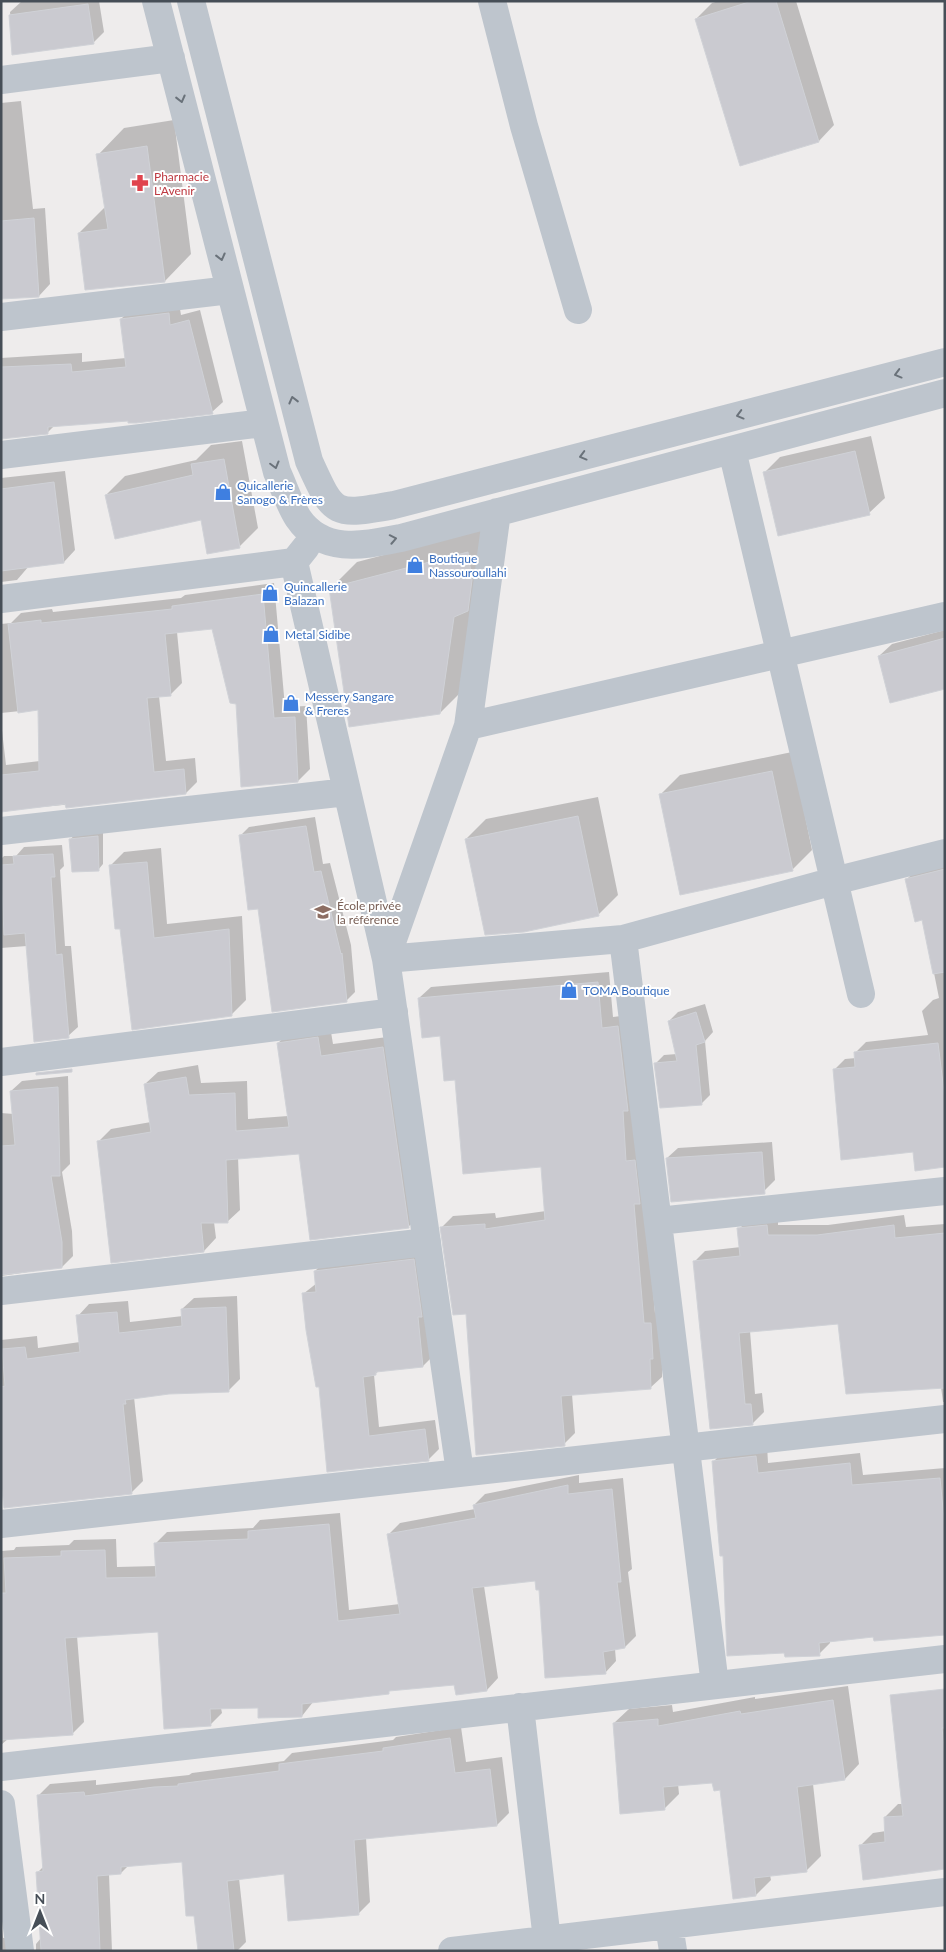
<svg xmlns="http://www.w3.org/2000/svg" width="946" height="1952" viewBox="0 0 946 1952" font-family="Lato,sans-serif">
<style>
.shadow{fill:#0003}
.building{fill:#cacad0;stroke:#d0d2d7}
.lines{fill:none;stroke-linecap:round;stroke-linejoin:round}
.minor{stroke:#bec5cd;stroke-width:28}
.oneway{stroke:#6a727a}
.labels{text-anchor:middle;dominant-baseline:central;stroke-width:4;stroke-linejoin:round;paint-order:stroke}
.health-label{font-size:12px;fill:#be3a42;stroke:#fff;text-anchor:start}
.shop-label{font-size:12px;fill:#366cbe;stroke:#fff;text-anchor:start}
.education-label{font-size:12px;fill:#785e54;stroke:#fff;text-anchor:start}
</style>
<rect width="100%" height="100%" fill="#eeecec"/>
<path class="shadow" d="M22 1H99L104 32 93 43 13 53 10 12Z
M719 1H796L834 125 819 141 741 164 696 19 712 3Z
M21 101 33 209 45 208 50 284 39 296 1 298V103Z
M174 120 191 254 165 281 79 233 106 206 98 155 124 128Z
M179 303 181 315 200 310 223 402 212 412 55 425 48 432 1 437V358L82 353V362L126 358 121 319 132 308Z
M871 436 885 498 869 513 765 472 780 457Z
M242 441 258 528 239 547 202 518 106 495 125 476 196 460 211 445Z
M65 471 75 550 64 562 29 566 17 580 1 582V478Z
M494 526 467 686 440 713 331 588 357 562Z
M274 583 285 707 306 706 310 769 298 781 237 702 213 628 177 632 182 683 170 695 159 696 166 761 195 758 197 782 186 793 1 811V722L6 765 40 761V709L1 713V624L11 623 21 613 52 609 53 612 181 598 185 595Z
M945 630V687L879 656 892 644Z
M792 752 812 850 792 870 660 795 680 775Z
M598 797 618 895 598 915 466 839 486 819Z
M315 817 323 864 330 863 351 945 355 992 346 1001 259 908 240 836 249 827Z
M103 831V864L98 870 70 840 75 834Z
M62 845 64 866 60 870 65 946H71L78 1027 68 1036 27 946 1 948V859L4 856H16L24 847Z
M161 848 167 924 242 916 246 1000 232 1014 121 927 110 866 124 852Z
M945 862V1166L914 1151 834 1070 845 1059 856 1058 855 1053 866 1042 928 1035 922 1011 933 1000 939 998 923 918 906 880 918 868Z
M609 972 613 1017 629 1015 655 1313 662 1312V1377L650 1388 572 1394 575 1433 564 1444 467 1313 442 1227 453 1216 495 1213 496 1218 546 1211 542 1165 456 1079 441 1035 419 998 431 987Z
M705 1004 713 1032 705 1041 710 1095 701 1104 655 1064 664 1055 677 1054 669 1021 678 1012Z
M330 1026 333 1044 395 1036 421 1215 408 1227 300 1152 238 1157 240 1210 227 1222H214L216 1238 204 1251 99 1141 111 1129 151 1122 145 1084 158 1072 198 1065 201 1083 247 1081 248 1119 288 1116 278 1043 291 1031Z
M68 1076 70 1164 62 1172 72 1231 73 1256 62 1267 1 1276V1113L14 1114 11 1091 22 1081Z
M772 1142 775 1180 764 1191 667 1158 678 1148Z
M778 1215V1225H828L904 1215 906 1227 945 1224V1402H943L941 1387 839 1323 750 1331 755 1394 762 1393 764 1412 753 1423 711 1428 694 1262 705 1251 741 1247 739 1229 750 1218Z
M423 1250 433 1356 423 1366 380 1370 374 1375 379 1427 435 1420 439 1449 429 1459 328 1471 320 1385 303 1294 317 1283 315 1271 325 1261Z
M237 1296 240 1379 228 1391 169 1393 134 1397 143 1481 131 1493 1 1490V1340L37 1336 38 1348 80 1342 78 1316 89 1304 128 1301 130 1322 183 1316 182 1309 194 1298Z
M767 1445 768 1463 860 1453 863 1475 945 1468V1634L875 1636 830 1640V1643L819 1654 724 1555 714 1461 725 1450Z
M579 1475V1483L623 1478 632 1569 628 1572 636 1636 625 1647 615 1649 616 1661 605 1673 540 1589 536 1579 484 1586 498 1678 487 1690 455 1683 391 1690 388 1692 313 1702 302 1716 259 1707 221 1708 222 1713 210 1725 159 1631 77 1636 84 1722 72 1734 9 1738 1 1745V1551L14 1550 16 1547 69 1545 74 1540 116 1539 117 1567 157 1566 156 1543 167 1532 253 1528 260 1520 340 1513 349 1610 400 1604 389 1534 400 1523 475 1509 474 1505 485 1494Z
M848 1686 859 1764 845 1779 813 1784 821 1856 806 1871 770 1875 771 1880 756 1895 721 1788 713 1781 678 1784 679 1794 664 1809 614 1723 629 1709 672 1705 673 1712 755 1697V1699Z
M945 1693V1868L860 1846 873 1833 886 1831 885 1817 898 1804H903Z
M461 1727 466 1762 502 1757 509 1813 497 1825 366 1838 370 1902 358 1914 285 1873 239 1878 246 1942 237 1951H199L196 1915 184 1861 129 1865 121 1873 109 1874 112 1951H36V1944L41 1938 38 1872 44 1866 38 1796 50 1784 96 1780V1785L189 1775 192 1773 284 1761 292 1753 393 1740 396 1737Z
M1 1920 3 1938 16 1936 22 1951H1Z"/>
<path class="building" d="M752 1H776L819 142 740 166 695 19Z
M88 4 94 44 12 55 9 15Z
M147 146 165 282 85 290 78 233 108 229 96 154Z
M34 218 39 297 1 299V221Z
M169 313 170 325 189 320 213 414 136 423H128V421L48 427V434L1 439V367L71 364 72 372 126 367 120 319Z
M855 451 870 515 778 536 763 472Z
M224 459 240 548 207 554 201 520 115 539 105 495 193 475 191 464Z
M54 482 64 563 1 571V489Z
M468 552 472 580 468 611 454 617 440 714 349 727 329 588Z
M263 594 274 718 295 717 298 782 241 787 236 704 230 703 212 629 165 634 171 696 147 698 154 772 184 769 186 794 66 808 65 804 1 812V775L39 771 38 710 18 713 8 624 41 620V623L172 609V606Z
M945 638V689L890 703 878 656Z
M772 771 793 871 680 895 659 794Z
M578 816 599 916 524 932 485 935 465 839Z
M306 826 314 872 321 871 341 954 342 953 347 1002 272 1012 258 909 248 910 239 835Z
M98 836 99 871 72 872 69 839Z
M53 854 55 877H51L56 955 62 954 69 1038 34 1042 25 933 4 935 1 865 14 864 13 856Z
M147 862 154 938 229 929 232 1016 132 1030 120 929H115L109 865Z
M945 869V972L933 974 922 920 915 922 905 879Z
M598 982 602 1028 618 1026 628 1111H623L626 1161 635 1160 640 1204H634L644 1323H651L653 1359H650L651 1389 561 1396 565 1446 476 1455 466 1314 453 1315 440 1227 485 1224V1229L545 1220 541 1167 463 1174 455 1080 444 1081 440 1036 422 1038 418 998Z
M696 1012 705 1042 696 1045 702 1105 660 1108 654 1063 677 1061 668 1021Z
M318 1037 321 1056 383 1047 409 1228 310 1240 299 1154 226 1160 228 1223H201L204 1252 111 1263 97 1141 151 1132 144 1084 186 1077 189 1095 235 1093 236 1131 289 1127 277 1043Z
M938 1043 945 1100V1167L915 1171 913 1152 841 1160 833 1069 855 1067 854 1052Z
M72 1069V1072L36 1075V1073Z
M58 1087 60 1176H51L62 1242V1268L1 1275V1146L15 1145 10 1091Z
M762 1152 765 1194 671 1202 666 1158Z
M767 1225 768 1235H817L894 1225 895 1238 945 1233V1388L846 1394 838 1324 739 1333 745 1404H751L753 1425 710 1429 693 1261 740 1256 737 1228Z
M414 1259 422 1317H418L423 1367 376 1372V1375L363 1377 369 1436 425 1429 429 1461 327 1472 319 1387H316L306 1330 302 1293 316 1292 314 1271Z
M226 1307 229 1392 169 1394 125 1400 126 1404H123L132 1494 4 1508 1 1482V1387L5 1386 2 1349 25 1347 27 1359 80 1352 76 1315 117 1312 119 1333 182 1326 181 1309Z
M756 1456 758 1473 850 1463 852 1485 940 1478 945 1530V1635L874 1641 873 1637 819 1643 820 1656 785 1657 784 1653 727 1656 723 1556H720L712 1461Z
M568 1485V1494L612 1489 621 1582H617L625 1648 603 1652 606 1674 545 1678 539 1590H536L535 1581 472 1588 487 1691 456 1695 454 1685 389 1691V1694L302 1704V1717L258 1718V1708L210 1709 211 1726 164 1729 158 1632 65 1638 73 1735 1 1740V1593H6L4 1558 61 1556V1551L105 1550 106 1578 156 1577 154 1543 248 1539V1531L329 1524 338 1621 400 1614 387 1534 476 1518 473 1505Z
M945 1689V1728H942L945 1757V1869L863 1880 859 1845 885 1842 884 1817 903 1816 890 1695Z
M833 1700 845 1780 797 1787 807 1872 754 1878 756 1896 733 1899 720 1790 714 1791 712 1783 663 1787 665 1810 620 1814 613 1723 658 1719V1726L740 1711 741 1714Z
M450 1738 455 1773 490 1769 497 1826 354 1840 359 1915 288 1921 284 1874 227 1881 234 1951H198L194 1916H186L182 1862 121 1867V1874L97 1876 100 1951H41L36 1872 43 1871 37 1795 84 1792 85 1796 154 1787 178 1786V1784L279 1771V1764L383 1751V1748Z"/>
<g class="lines">
<path class="minor" d="M156 1 277 472C284 487 289 504 298 518 323 555 365 545 401 538L945 393
M191 1 309 461C334 516 333 516 394 505L945 362
M492 1 524 126 578 310
M1 80 171 58
M1 317 230 290
M732 450 861 994
M1 455 264 423
M294 562 386 959 460 1472
M1 599 294 562 306 547
M468 726 945 616
M1 831 347 792
M623 939 715 1685
M386 959 623 939 834 881 945 853
M386 959 468 726 497 512
M1 1062 394 1012
M658 1221 945 1191
M1 1291 427 1242
M1 1524 945 1419
M520 1707 547 1940
M1 1767 945 1659
M1 1804 20 1951
M669 1925 673 1951
M452 1951 945 1892"/>
</g>
<defs><path id="oneway-chevron" d="M-2-3.5L2.5 0L-2 3.5" fill="none" stroke-width="1.6" stroke-linecap="round" stroke-linejoin="round" transform="scale(1.25)"/></defs>
<g class="oneway">
<use href="#oneway-chevron" transform="translate(181 99) rotate(76)"/>
<use href="#oneway-chevron" transform="translate(221 257) rotate(76)"/>
<use href="#oneway-chevron" transform="translate(898 374) rotate(165)"/>
<use href="#oneway-chevron" transform="translate(293 400) rotate(-104)"/>
<use href="#oneway-chevron" transform="translate(740 415) rotate(165)"/>
<use href="#oneway-chevron" transform="translate(583 456) rotate(165)"/>
<use href="#oneway-chevron" transform="translate(275 465) rotate(75)"/>
<use href="#oneway-chevron" transform="translate(393 539) rotate(-11)"/>
</g>
<defs>
<g id="pharmacy-bare" transform="scale(1.35)"><path d="M-2-6h4v4h4v4h-4v4h-4v-4h-4v-4h4Z" fill="#e0444e" stroke="#fff" stroke-width="2.5" paint-order="stroke"/></g>
<g id="shop-bare" transform="scale(1.35)"><path d="M-5-2.5h2.3a2.7 3.5 0 0 1 5.4 0H5L5.5 6h-11ZM-1.5-2.5h3a1.5 2.3 0 0 0-3 0Z" fill="#3f7fe0" stroke="#fff" stroke-width="2.5" paint-order="stroke"/></g>
<g id="school-bare" transform="scale(1.35)"><path d="M0-5L7-2L0 1L-7-2ZM-4 1L0 2.5L4 1V4Q0 6-4 4Z" fill="#8d6e63" stroke="#fff" stroke-width="2.5" paint-order="stroke"/></g>
</defs>
<g fill-rule="evenodd">
<use href="#pharmacy-bare" x="140" y="183"/>
<use href="#shop-bare" x="223" y="492"/>
<use href="#shop-bare" x="415" y="565"/>
<use href="#shop-bare" x="270" y="593"/>
<use href="#shop-bare" x="271" y="634"/>
<use href="#shop-bare" x="291" y="703"/>
<use href="#school-bare" x="323" y="912"/>
<use href="#shop-bare" x="569" y="990"/>
</g>
<g class="labels">
<g class="health-label">
<text x="154" y="176">Pharmacie<tspan x="154" dy="14">L'Avenir</tspan></text>
</g>
<g class="shop-label">
<text x="237" y="485">Quicallerie<tspan x="237" dy="14">Sanogo &amp; Frères</tspan></text>
<text x="429" y="558">Boutique<tspan x="429" dy="14">Nassouroullahi</tspan></text>
<text x="284" y="586">Quincallerie<tspan x="284" dy="14">Balazan</tspan></text>
<text x="285" y="634">Metal Sidibe</text>
<text x="305" y="696">Messery Sangare<tspan x="305" dy="14">&amp; Freres</tspan></text>
<text x="583" y="990">TOMA Boutique</text>
</g>
<g class="education-label">
<text x="337" y="905">École privée<tspan x="337" dy="14">la référence</tspan></text>
</g>
</g>
<rect width="946" height="1952" fill="none" stroke="#464e57" stroke-width="5"/>
<g transform="translate(40 1912)" stroke="#ffffff" stroke-width="4" paint-order="stroke">
<path d="M0-4L9 19L0 12L-9 19Z" fill="#464e57"/>
<text y="-8" font-size="14" font-weight="bold" text-anchor="middle" fill="#464e57">N</text>
</g>
</svg>
